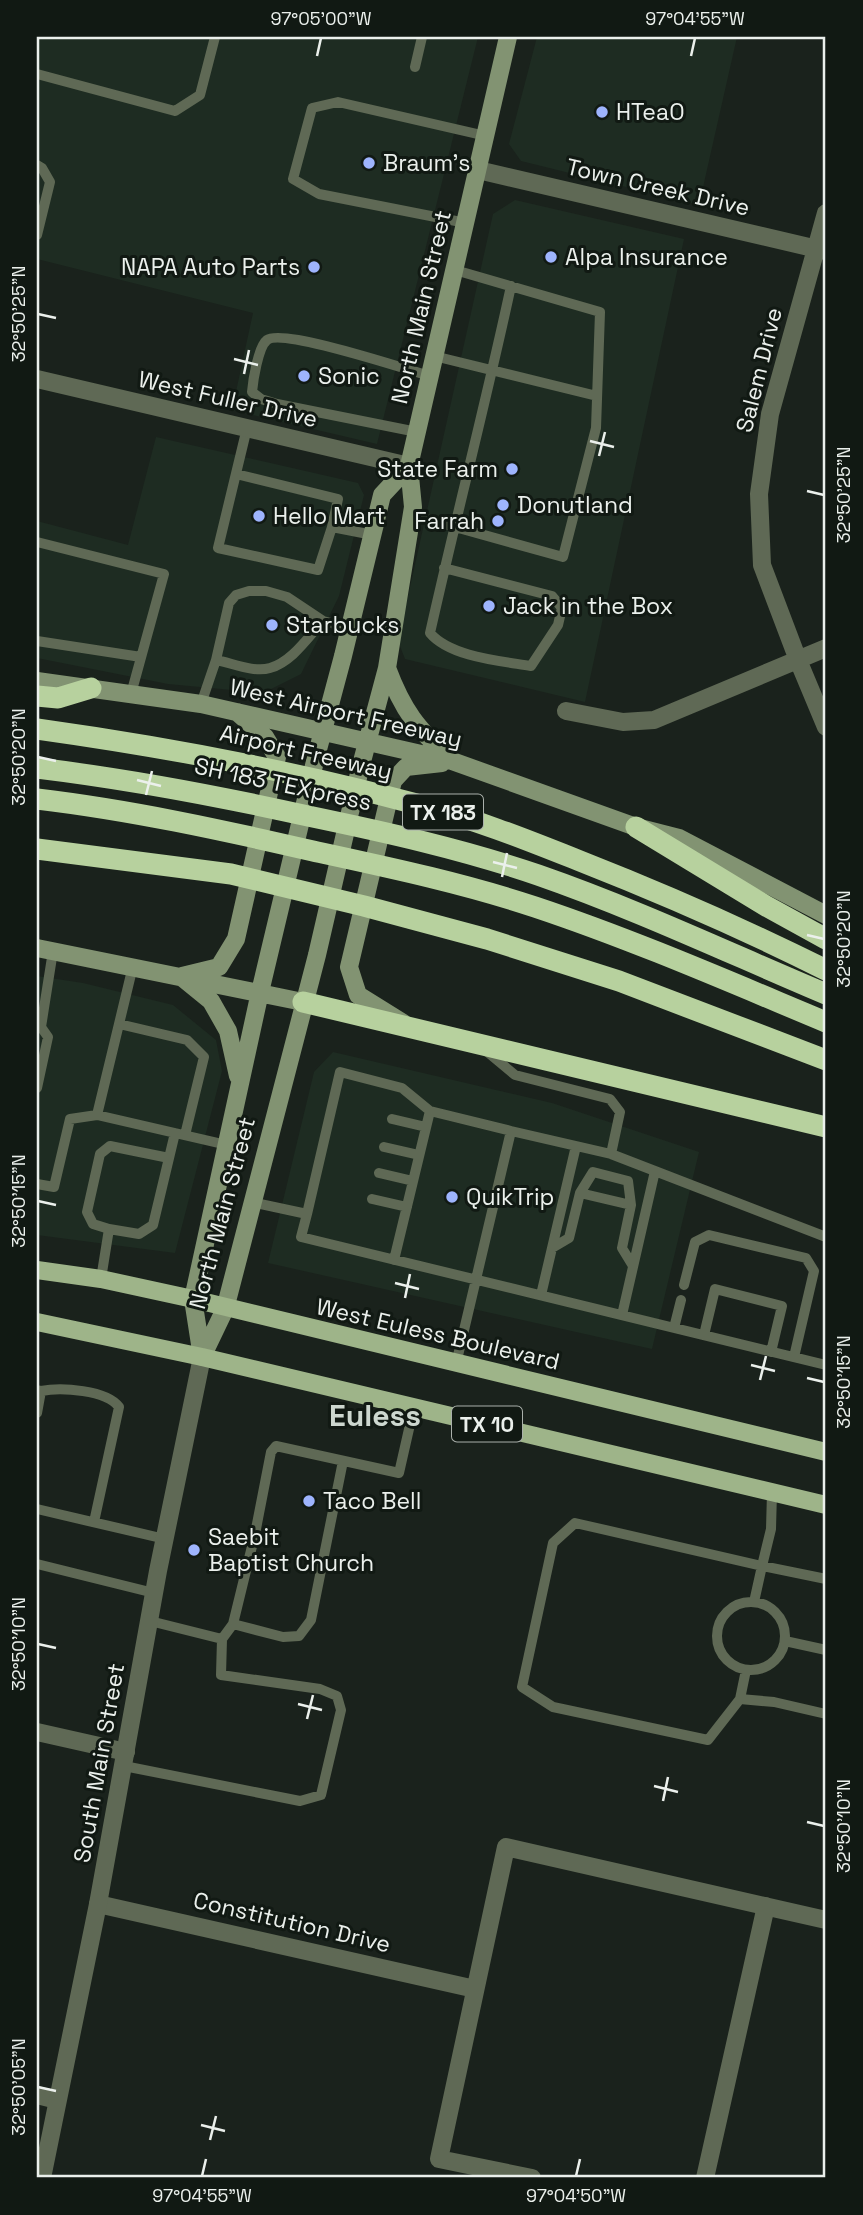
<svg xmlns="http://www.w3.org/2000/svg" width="863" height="2215" viewBox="0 0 863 2215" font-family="'Space Grotesk',sans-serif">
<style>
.built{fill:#1e2c22}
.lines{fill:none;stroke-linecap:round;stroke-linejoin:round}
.service{stroke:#5f6955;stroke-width:10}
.minor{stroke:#5f6955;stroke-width:18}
.tertiary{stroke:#5f6955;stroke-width:18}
.secondary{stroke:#829372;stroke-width:18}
.primary{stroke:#9eb489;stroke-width:18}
.motorway{stroke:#b7d19e;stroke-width:21}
.ticks{fill:none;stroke:#ebf0ec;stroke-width:2.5}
.poi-dot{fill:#9eb4fd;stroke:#111913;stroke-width:2.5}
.labels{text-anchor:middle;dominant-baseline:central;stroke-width:6;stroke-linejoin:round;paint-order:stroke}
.shield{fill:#111913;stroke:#aab0ab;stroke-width:2}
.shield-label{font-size:21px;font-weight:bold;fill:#ebf0ec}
.poi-label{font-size:23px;fill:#ebf0ec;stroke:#111913;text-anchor:start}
.street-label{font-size:23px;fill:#ebf0ec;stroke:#111913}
.district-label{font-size:30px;font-weight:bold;fill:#cdd7cf;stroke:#111913}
.neatline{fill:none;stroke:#ebf0ec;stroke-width:2.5}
.ticks-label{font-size:18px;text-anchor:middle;fill:#ebf0ec}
</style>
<rect width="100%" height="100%" fill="#1a221c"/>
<path class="built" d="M37 37H478L377 444 232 410 253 313 37 259Z
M537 37H737L699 205 521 161 509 144Z
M515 200 684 239 585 702 405 659 398 641 493 214Z
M156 437 358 483 364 495 339 596 301 674 263 693 168 684 37 658V521L128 545Z
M37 976 83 983 173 1005 216 1040 222 1071 175 1253 37 1235Z
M333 1052 552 1103 699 1152 652 1349 268 1263 314 1072Z"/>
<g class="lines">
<path class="service" d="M415 67 422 37
M37 74 175 111 200 95 215 37
M37 165 42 168 50 182 37 235
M466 223 319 194 293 179 312 108 338 102 486 136
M434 356 597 396
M247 428 218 548 318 570 332 527 373 535
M417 432 277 404 261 399 252 392C253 381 258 347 267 340 283 328 405 369 430 376
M236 474 338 499 332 527
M412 515 563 557 596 428 600 312 455 270
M37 542 164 574 131 694
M444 568 552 596 562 608 558 625 531 666C501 661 450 657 430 633 456 517 486 402 511 286
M37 641 141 657
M216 660C232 663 254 673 270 668 292 662 308 637 323 621
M201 704 216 660 229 603 236 595 249 591H266L287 597 323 621 350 628
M119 1024 187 1040 204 1057 185 1135
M485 1050 515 1075 610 1099 620 1112 611 1154
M37 1088 48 1037 41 1027 53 951
M97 1115 227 1145
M392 1119 426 1127
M384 1147 419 1155
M379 1173 413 1181
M37 1184 54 1187 70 1119 97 1115 133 966
M580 1193 593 1172 628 1181 631 1205
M372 1199 407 1207
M251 1202 307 1214 301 1237 826 1365
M307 1214 340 1072 402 1088 430 1111 511 1131
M109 1229 93 1224 87 1212 100 1154 110 1146 169 1158
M552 1248 569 1238 580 1193 631 1205 622 1248 633 1266
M394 1260 430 1111
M101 1279 109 1229 139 1234 153 1225 175 1133
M684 1285 695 1242 709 1235 806 1258 814 1271 794 1357
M541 1295 576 1146
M622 1315 655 1171
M674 1328 681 1300
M704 1335 715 1289 782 1306 771 1352
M456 1364 511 1131 611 1154 826 1237
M37 1390 41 1391 37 1413
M41 1391C61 1387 107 1390 119 1407L94 1522
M772 1492 771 1529 762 1566 575 1523 553 1543 522 1687 553 1707 708 1740 740 1699 774 1702 826 1714
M37 1509 165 1539
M37 1564 154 1593
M717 1636a34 34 0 1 1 68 0a34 34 0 1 1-68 0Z
M754 1602 762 1566 826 1579
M150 1621 222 1639 233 1624 255 1534 271 1452 276 1446 399 1473 414 1407
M233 1624 283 1637 299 1636 311 1620 343 1461
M785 1641 826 1650
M740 1699 746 1670
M124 1766 300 1801 321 1795 341 1710 337 1696 320 1689 221 1675 222 1639"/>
<path class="minor" d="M478 170 826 251
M826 213 770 414 759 494 762 565 798 660 826 727
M37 379 409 466
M566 711 623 722 654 720 826 648
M37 1732 126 1752
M98 1904 475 1989
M37 2095 57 2100
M532 2178 439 2159 506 1847 826 1920
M705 2178 766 1906"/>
<path class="tertiary" d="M42 2178 98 1904 158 1571 202 1357"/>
<path class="secondary" d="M387 668C403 711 417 728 450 759
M37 681 201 704 452 761 636 827 679 838 826 915
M37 948 303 1002
M182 976 219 967 236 939 277 757 265 737 237 712
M184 979 211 1001 228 1031 238 1076
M403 1023 358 995 349 967 393 781 406 767 442 763
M202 1357 225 1309 317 955 360 769 387 668 413 507 409 466 508 37
M202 1357 193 1299 260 992 316 757 343 656 382 495 409 466"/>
<path class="primary" d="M37 1270 101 1279 193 1299 826 1452
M37 1322 202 1357 826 1505"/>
<path class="motorway" d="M37 696 58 698 91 688
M37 729C166 747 294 771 420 805 475 819 527 840 580 861 664 894 746 930 826 970
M37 768C128 779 218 796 308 816 385 832 462 849 538 875 636 909 731 954 826 994
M37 799C130 810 222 830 313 851 387 867 463 883 535 907 634 940 730 982 826 1022
M636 827 766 906 826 939
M37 849 231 874 364 906 487 939 619 981 826 1060
M303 1002 826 1127"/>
</g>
<path class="ticks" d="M317 56 321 38M691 56 695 38M38 314 56 318M234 359 258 365M244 374 249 350M590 441 614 447M599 456 605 432M807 491 824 495M38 757 56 761M137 780 161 786M146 795 152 771M493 862 517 868M502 877 507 853M807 935 824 939M38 1201 56 1205M395 1283 419 1289M405 1298 410 1274M751 1365 775 1371M807 1378 824 1382M760 1380 766 1356M38 1644 56 1648M298 1704 322 1710M307 1719 313 1695M654 1786 678 1792M663 1801 668 1777M807 1822 824 1826M38 2087 56 2091M201 2125 225 2131M210 2140 216 2116M202 2176 206 2159M576 2176 580 2159"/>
<g class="poi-dot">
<circle cx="602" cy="112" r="7"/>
<circle cx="369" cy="163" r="7"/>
<circle cx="551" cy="257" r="7"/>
<circle cx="314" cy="267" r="7"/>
<circle cx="304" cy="376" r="7"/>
<circle cx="512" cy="469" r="7"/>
<circle cx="503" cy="505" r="7"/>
<circle cx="259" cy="516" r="7"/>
<circle cx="498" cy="521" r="7"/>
<circle cx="489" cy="606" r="7"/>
<circle cx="272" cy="625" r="7"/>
<circle cx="452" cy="1197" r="7"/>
<circle cx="309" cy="1501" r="7"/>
<circle cx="194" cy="1550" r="7"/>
</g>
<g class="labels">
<g class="shield">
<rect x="403" y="794.5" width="80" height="35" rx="5"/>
<rect x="452" y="1406.5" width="70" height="35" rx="5"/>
</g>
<g class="shield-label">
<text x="443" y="812">TX 183</text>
<text x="487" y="1424">TX 10</text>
</g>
<g class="poi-label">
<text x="616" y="112">HTeaO</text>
<text x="383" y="163">Braum's</text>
<text x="565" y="257">Alpa Insurance</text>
<text x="300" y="267" text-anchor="end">NAPA Auto Parts</text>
<text x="318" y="376">Sonic</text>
<text x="498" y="469" text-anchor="end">State Farm</text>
<text x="517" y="505">Donutland</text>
<text x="273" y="516">Hello Mart</text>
<text x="484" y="521" text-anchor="end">Farrah</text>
<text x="503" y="606">Jack in the Box</text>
<text x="286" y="625">Starbucks</text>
<text x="466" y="1197">QuikTrip</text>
<text x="323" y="1501">Taco Bell</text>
<text x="208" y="1537">Saebit<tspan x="208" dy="26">Baptist Church</tspan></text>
</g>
<g class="street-label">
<text transform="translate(658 187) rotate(13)">Town Creek Drive</text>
<text transform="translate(421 307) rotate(-77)">North Main Street</text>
<text transform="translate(759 370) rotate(-76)">Salem Drive</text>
<text transform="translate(228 399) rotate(13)">West Fuller Drive</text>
<text transform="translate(346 713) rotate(13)">West Airport Freeway</text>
<text transform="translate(306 752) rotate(13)">Airport Freeway</text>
<text transform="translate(283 784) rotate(12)">SH 183 TEXpress</text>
<text transform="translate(222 1213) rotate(-75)">North Main Street</text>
<text transform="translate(438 1334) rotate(13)">West Euless Boulevard</text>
<text transform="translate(99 1763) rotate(-80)">South Main Street</text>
<text transform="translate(292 1922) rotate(13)">Constitution Drive</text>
</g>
<g class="district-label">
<text x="375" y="1415">Euless</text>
</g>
</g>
<rect width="863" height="2215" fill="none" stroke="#111913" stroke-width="77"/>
<rect x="38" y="38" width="786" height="2138" class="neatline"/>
<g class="ticks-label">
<text x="321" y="25">97°05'00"W</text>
<text x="695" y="25">97°04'55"W</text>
<text transform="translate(19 314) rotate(-90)" y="6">32°50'25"N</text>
<text transform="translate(844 495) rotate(-90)" y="6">32°50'25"N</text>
<text transform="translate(19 757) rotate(-90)" y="6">32°50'20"N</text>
<text transform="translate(844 939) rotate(-90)" y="6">32°50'20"N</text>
<text transform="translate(19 1201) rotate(-90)" y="6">32°50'15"N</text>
<text transform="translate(844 1382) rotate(-90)" y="6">32°50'15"N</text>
<text transform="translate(19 1644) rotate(-90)" y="6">32°50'10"N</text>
<text transform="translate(844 1826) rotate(-90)" y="6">32°50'10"N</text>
<text transform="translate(19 2087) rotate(-90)" y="6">32°50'05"N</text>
<text x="202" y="2202">97°04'55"W</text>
<text x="576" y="2202">97°04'50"W</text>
</g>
</svg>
